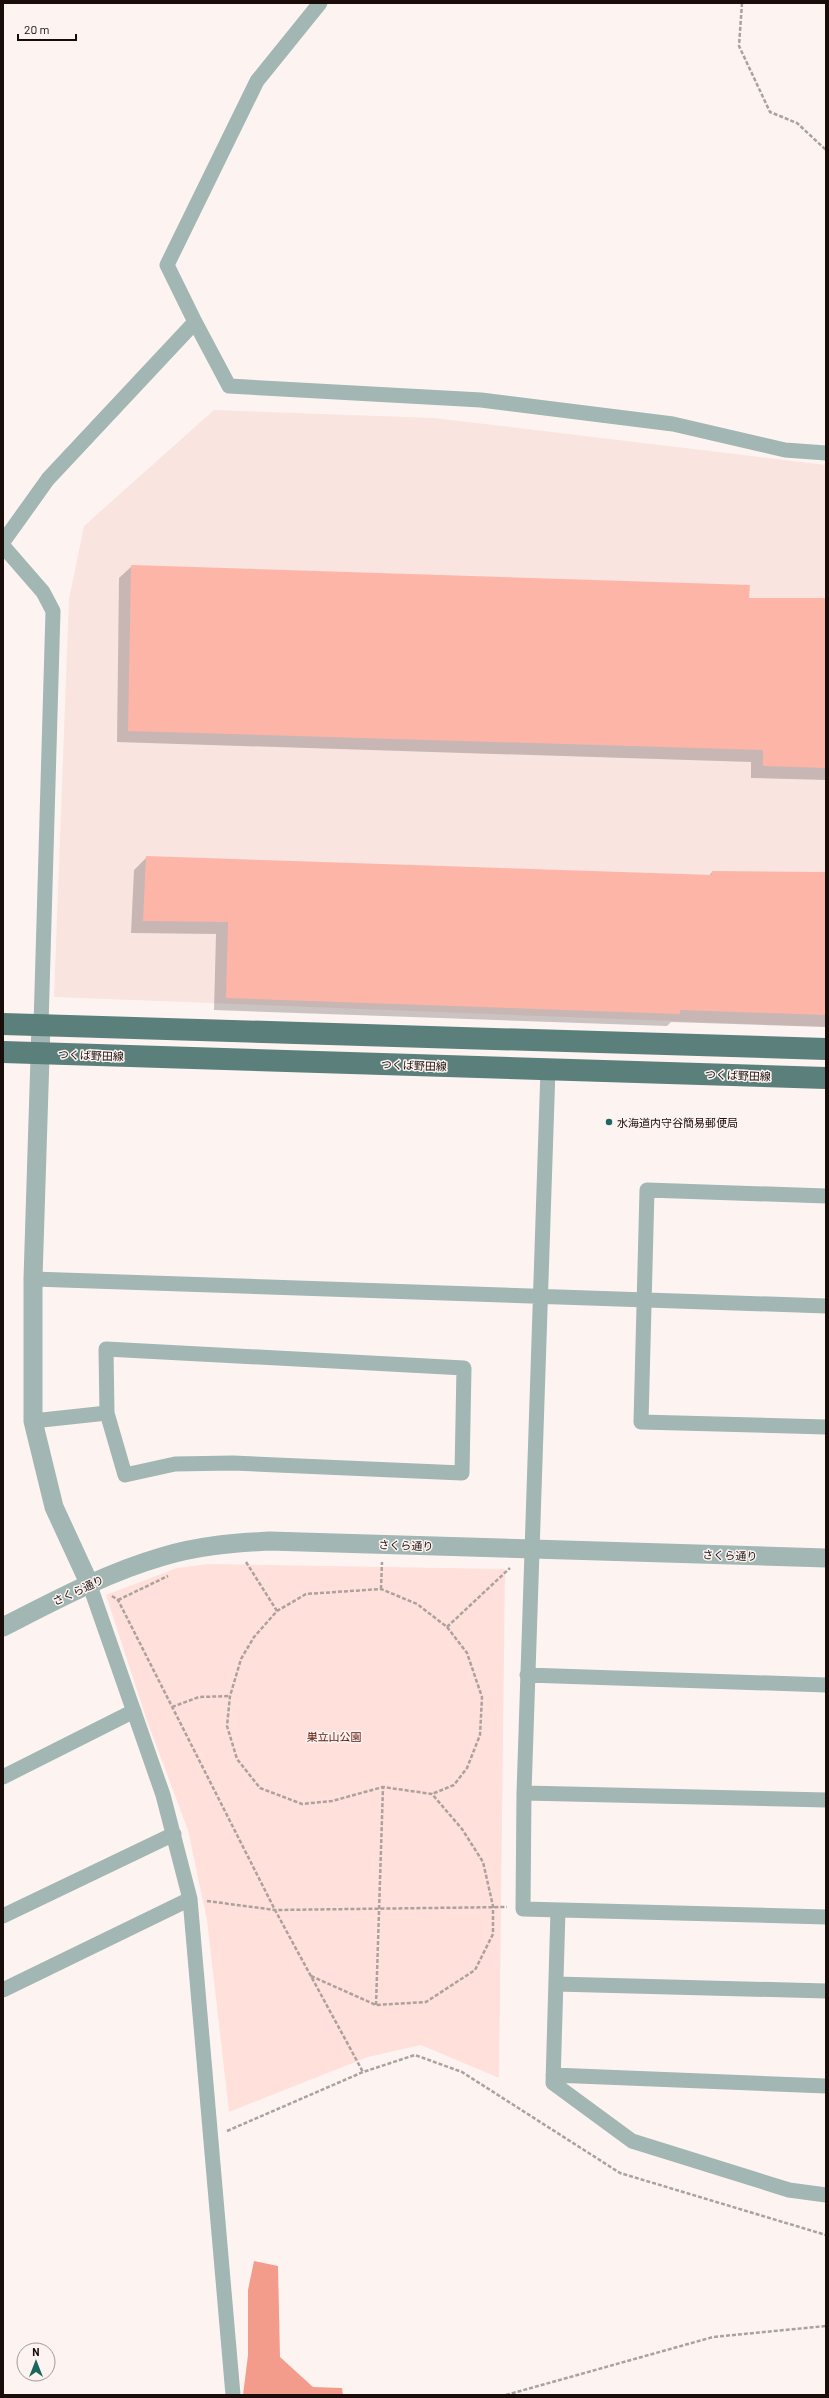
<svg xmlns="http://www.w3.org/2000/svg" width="829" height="2398" viewBox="0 0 829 2398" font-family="Barlow,'Noto Sans JP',sans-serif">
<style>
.built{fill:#f9e4e0}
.green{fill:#ffe0da}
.forest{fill:#f39c8c}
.shadow{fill:#0003}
.building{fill:#fdb5a8}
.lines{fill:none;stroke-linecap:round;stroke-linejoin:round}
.path{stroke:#aba19e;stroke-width:2.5;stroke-dasharray:4 2;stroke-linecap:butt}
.minor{stroke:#a2b6b3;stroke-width:15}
.tertiary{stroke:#a2b6b3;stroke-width:19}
.primary{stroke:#5b7f7b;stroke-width:22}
.poi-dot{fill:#1c6760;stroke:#fdf4f2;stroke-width:1.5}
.labels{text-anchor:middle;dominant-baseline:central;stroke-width:3;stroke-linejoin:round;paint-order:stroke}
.street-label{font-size:11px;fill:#1a0c09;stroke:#fdf4f2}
.poi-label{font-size:11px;fill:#1a0c09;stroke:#fdf4f2;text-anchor:start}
.park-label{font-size:11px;fill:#5f1309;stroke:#fdf4f2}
</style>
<rect width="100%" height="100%" fill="#fdf4f2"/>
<path class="built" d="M214 410 434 418 826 465V1027L54 997 69 599 84 526Z"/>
<path class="green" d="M208 1564 505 1569 499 2078 421 2045 368 2057 229 2112 207 1920 188 1830 146 1718 106 1595 177 1568Z"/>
<path class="forest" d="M254 2261 278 2266 280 2357 313 2387 342 2388 343 2395H243L248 2355V2290Z"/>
<path class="shadow" d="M132 566 748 600H826V780L751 778V762L117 742 119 578Z
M147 857 709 876 712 872 826 873V1027L671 1022 667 1026 214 1010 216 934 131 933 134 870Z"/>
<path class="building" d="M131 565 750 585 749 598H826V768L763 766V750L128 731Z
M146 856 712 875V871L826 872V1015L680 1010V1014L226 998 228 922 143 921Z"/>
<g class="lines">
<path class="path" d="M742 3 739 46 770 112 797 123 826 150
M246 1562 277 1611
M381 1589 382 1562
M112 1596 118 1600 275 1910 363 2072
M118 1600 168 1576
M447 1627 510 1568
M172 1707 199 1697 230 1696
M207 1901 275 1910 507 1907
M311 1976 376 2005 426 2002 475 1970 493 1934V1906L483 1862 462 1829 432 1794 383 1787 332 1801 302 1804 260 1788 237 1759 227 1726 230 1696 241 1659 254 1637 277 1611 306 1594 381 1589 417 1604 447 1627 467 1653 482 1697 480 1735 467 1768 454 1785 432 1794
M376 2005 383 1787
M227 2131 363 2072 415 2055 462 2072 620 2173 826 2235
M506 2395 713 2337 826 2326"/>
<path class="minor" d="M320 3 257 81 167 265 195 322 229 386 481 400 673 424 785 450 826 453
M3 542 48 479 195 322
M3 546 43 592 53 611 41 1025
M548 1069 524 1793 523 1909 826 1917
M826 1196 647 1190 641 1422 826 1427
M33 1279 826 1306
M106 1349 464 1368 462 1473 233 1463 175 1464 125 1475 107 1413Z
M33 1421 107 1413
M89 1583 163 1795 190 1899 233 2395
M527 1675 826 1685
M3 1777 134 1711
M524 1793 826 1800
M558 1910 553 2083 632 2141 789 2190 826 2195
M3 1916 174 1834
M556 1984 826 1991
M3 1990 190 1899
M553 2075 826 2086"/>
<path class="tertiary" d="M41 1025 33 1279V1421L54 1507 89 1583
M3 1627C54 1601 106 1573 161 1557 196 1546 232 1543 269 1541L826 1558"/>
<path class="primary" d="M3 1024 826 1049
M3 1052 826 1078"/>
</g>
<circle class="poi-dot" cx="609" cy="1122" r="4"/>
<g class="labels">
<g class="street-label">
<text transform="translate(91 1055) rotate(2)">つくば野田線</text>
<text transform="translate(414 1065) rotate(2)">つくば野田線</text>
<text transform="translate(738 1075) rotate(2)">つくば野田線</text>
<text transform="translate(406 1545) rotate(2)">さくら通り</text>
<text transform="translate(730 1555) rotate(2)">さくら通り</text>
<text transform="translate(78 1590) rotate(-25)">さくら通り</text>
</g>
<g class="poi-label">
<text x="617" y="1122">水海道内守谷簡易郵便局</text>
</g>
<g class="park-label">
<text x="334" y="1736">巣立山公園</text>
</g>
</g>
<rect width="829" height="2398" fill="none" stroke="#1a0c09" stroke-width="8"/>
<g transform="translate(36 2362)"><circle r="19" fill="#fdf4f2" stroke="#a29795"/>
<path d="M0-3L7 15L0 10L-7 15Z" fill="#1c6760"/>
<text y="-6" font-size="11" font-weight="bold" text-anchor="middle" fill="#1a0c09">N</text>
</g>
<path d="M18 34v6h58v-6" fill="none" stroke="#1a0c09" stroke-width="2"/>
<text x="24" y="34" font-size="12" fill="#1a0c09" stroke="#fdf4f2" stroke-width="3" paint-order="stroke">20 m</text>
</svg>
